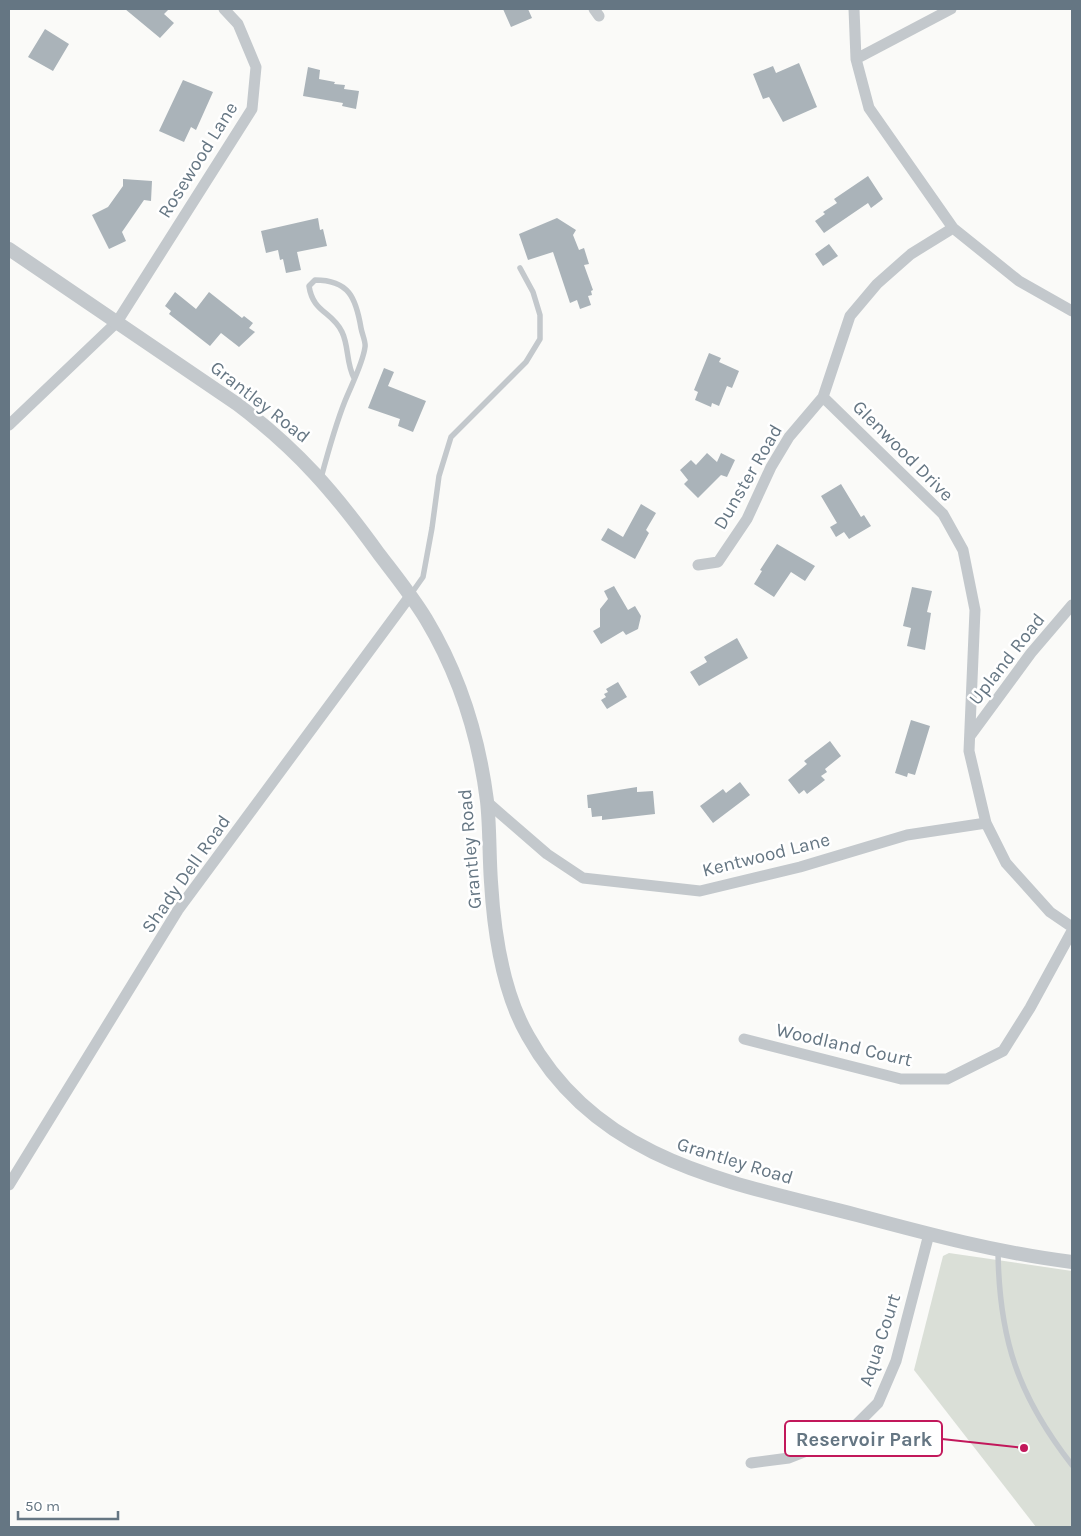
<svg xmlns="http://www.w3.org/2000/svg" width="1081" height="1536" viewBox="0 0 1081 1536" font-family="Karla,sans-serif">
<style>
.green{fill:#dadfd7}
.building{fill:#aab3b9}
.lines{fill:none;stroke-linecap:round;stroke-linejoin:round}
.service{stroke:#c3c8cc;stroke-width:5.5}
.minor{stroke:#c3c8cc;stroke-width:11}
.tertiary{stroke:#c3c8cc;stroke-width:14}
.labels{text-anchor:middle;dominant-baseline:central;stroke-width:5;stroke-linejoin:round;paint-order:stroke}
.street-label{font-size:19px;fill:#657683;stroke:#fff}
.leader{fill:none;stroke:#c2185b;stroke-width:2}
.callout-dot{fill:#c2185b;stroke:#fff;stroke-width:2}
.callout{fill:#fff;stroke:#c2185b;stroke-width:2}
.callout-label{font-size:20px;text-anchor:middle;font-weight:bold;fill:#657683}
</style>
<rect width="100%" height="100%" fill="#fafaf8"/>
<path class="green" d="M949 1253 1072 1271V1527H1036L914 1370 943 1256Z"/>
<path class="building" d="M125 9H169L164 14 174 23 160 38Z
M503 9H528L532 18 511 27Z
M45 29 69 44 53 71 28 57Z
M799 63 817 107 783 122 769 97 763 99 753 74 773 66 776 73Z
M308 67 320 70 319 79 335 82 334 84 345 85 344 89 359 91 356 109 342 106 343 103 303 96Z
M183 80 213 92 196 130 191 127 184 142 159 131Z
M868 176 883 199 871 208 868 203 824 233 815 221 825 214 823 212 837 203 834 199Z
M123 179 152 181 151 201 144 200 122 232 126 241 109 249 92 215 108 207 123 186Z
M318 218 320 230 323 229 327 246 297 252 301 270 286 273 283 259 280 260 278 250 266 253 261 231Z
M557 218 576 230 573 235 579 250 584 248 589 264 584 265 593 290 591 291 592 295 588 296 591 305 580 309 577 300 570 303 553 252 528 260 519 234Z
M829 244 838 256 823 266 815 254Z
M175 292 196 309 209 292 242 318 244 316 253 323 249 328 255 332 239 347 221 333 210 346 169 314 171 311 165 306Z
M709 353 721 358 719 362 739 371 732 388 727 386 719 406 712 403 711 407 695 400 698 392 694 390Z
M384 368 394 372 388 386 426 401 413 432 398 426 400 419 368 408Z
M707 453 717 462 721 453 735 460 727 477 721 475 698 498 684 484 688 480 680 470 691 460 696 465Z
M841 484 861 517 864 515 871 526 849 539 844 532 836 537 830 527 837 523 821 496Z
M641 504 656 513 646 530 649 533 635 559 601 540 608 528 623 537Z
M777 544 815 566 805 581 791 572 774 597 754 584 762 571 760 570Z
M614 586 628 610 635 606 641 616 638 629 626 635 623 631 601 644 593 631 600 627V609L608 599 604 591Z
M912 587 932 591 927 612 931 613 925 650 907 646 911 628 903 626Z
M737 638 748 658 699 686 690 672 707 662 704 657Z
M618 682 627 697 607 709 601 700 606 697 604 694 608 692 606 689Z
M911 720 930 726 915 775 908 773 907 777 895 773Z
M830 741 841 756 825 769 827 772 821 776 825 780 807 794 804 790 799 794 788 780 807 764 804 761Z
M740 782 750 795 713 823 700 806 723 789 726 793Z
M637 787V792L653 791 655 814 602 820V816L592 817 591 808H588L587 795Z"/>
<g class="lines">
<path class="service" d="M321 478C328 452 335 426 345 401 351 386 363 363 365 347 366 342 362 334 361 328 356 298 349 280 315 280L309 286C313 313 332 311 342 332 349 346 346 363 354 378
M411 594 423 577 432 528 439 476 451 437 526 362 540 339V315L533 292 520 268
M998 1251C999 1339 1018 1396 1072 1465"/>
<path class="minor" d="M594 9 599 16
M854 9 856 59 869 108 953 228 1019 281 1072 311
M856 59 951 9
M823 397 943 514 963 550 975 610 969 751 986 823 1006 863 1050 912 1072 927
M9 425 117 322 252 109 256 67 238 24 224 9
M698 565 718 562 747 519 771 467 789 437 823 397 850 316 877 284 911 254 953 228
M970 736 1031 653 1072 605
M487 802 547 854 583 878 700 891 800 867 907 835 986 823
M744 1039 901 1079H947L1003 1051 1030 1008 1072 931
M9 1185 178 910 410 596
M751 1463 789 1458 845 1436 878 1403 896 1361 929 1234"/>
<path class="tertiary" d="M9 249 237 404C298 450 335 493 379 554 395 575 412 596 426 619 459 674 479 738 487 801 490 828 489 855 491 882 494 933 502 991 528 1036 598 1162 730 1182 857 1215 928 1234 999 1253 1072 1262"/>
</g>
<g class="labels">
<g class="street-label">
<text transform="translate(198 160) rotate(-58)">Rosewood Lane</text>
<text transform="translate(260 402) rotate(38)">Grantley Road</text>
<text transform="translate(903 451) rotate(45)">Glenwood Drive</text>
<text transform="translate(748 477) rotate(-60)">Dunster Road</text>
<text transform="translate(1007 659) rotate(-52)">Upland Road</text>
<text transform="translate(470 849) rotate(-95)">Grantley Road</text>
<text transform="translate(766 855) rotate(-14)">Kentwood Lane</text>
<text transform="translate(186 874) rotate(-55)">Shady Dell Road</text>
<text transform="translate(844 1045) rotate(13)">Woodland Court</text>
<text transform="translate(735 1161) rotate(17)">Grantley Road</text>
<text transform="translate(880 1340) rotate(-72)">Aqua Court</text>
</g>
</g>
<path class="leader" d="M1024 1448L942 1439"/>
<circle class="callout-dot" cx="1024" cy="1448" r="5"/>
<rect class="callout" x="785" y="1421" width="157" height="35" rx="5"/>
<g class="callout-label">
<text x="864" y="1446">Reservoir Park</text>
</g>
<rect width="1081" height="1536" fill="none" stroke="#657683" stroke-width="20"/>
<path d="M18 1511v8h100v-8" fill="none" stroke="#657683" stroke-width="2.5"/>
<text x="25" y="1511" font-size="15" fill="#657683" stroke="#ffffff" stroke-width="4" paint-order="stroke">50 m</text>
</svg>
